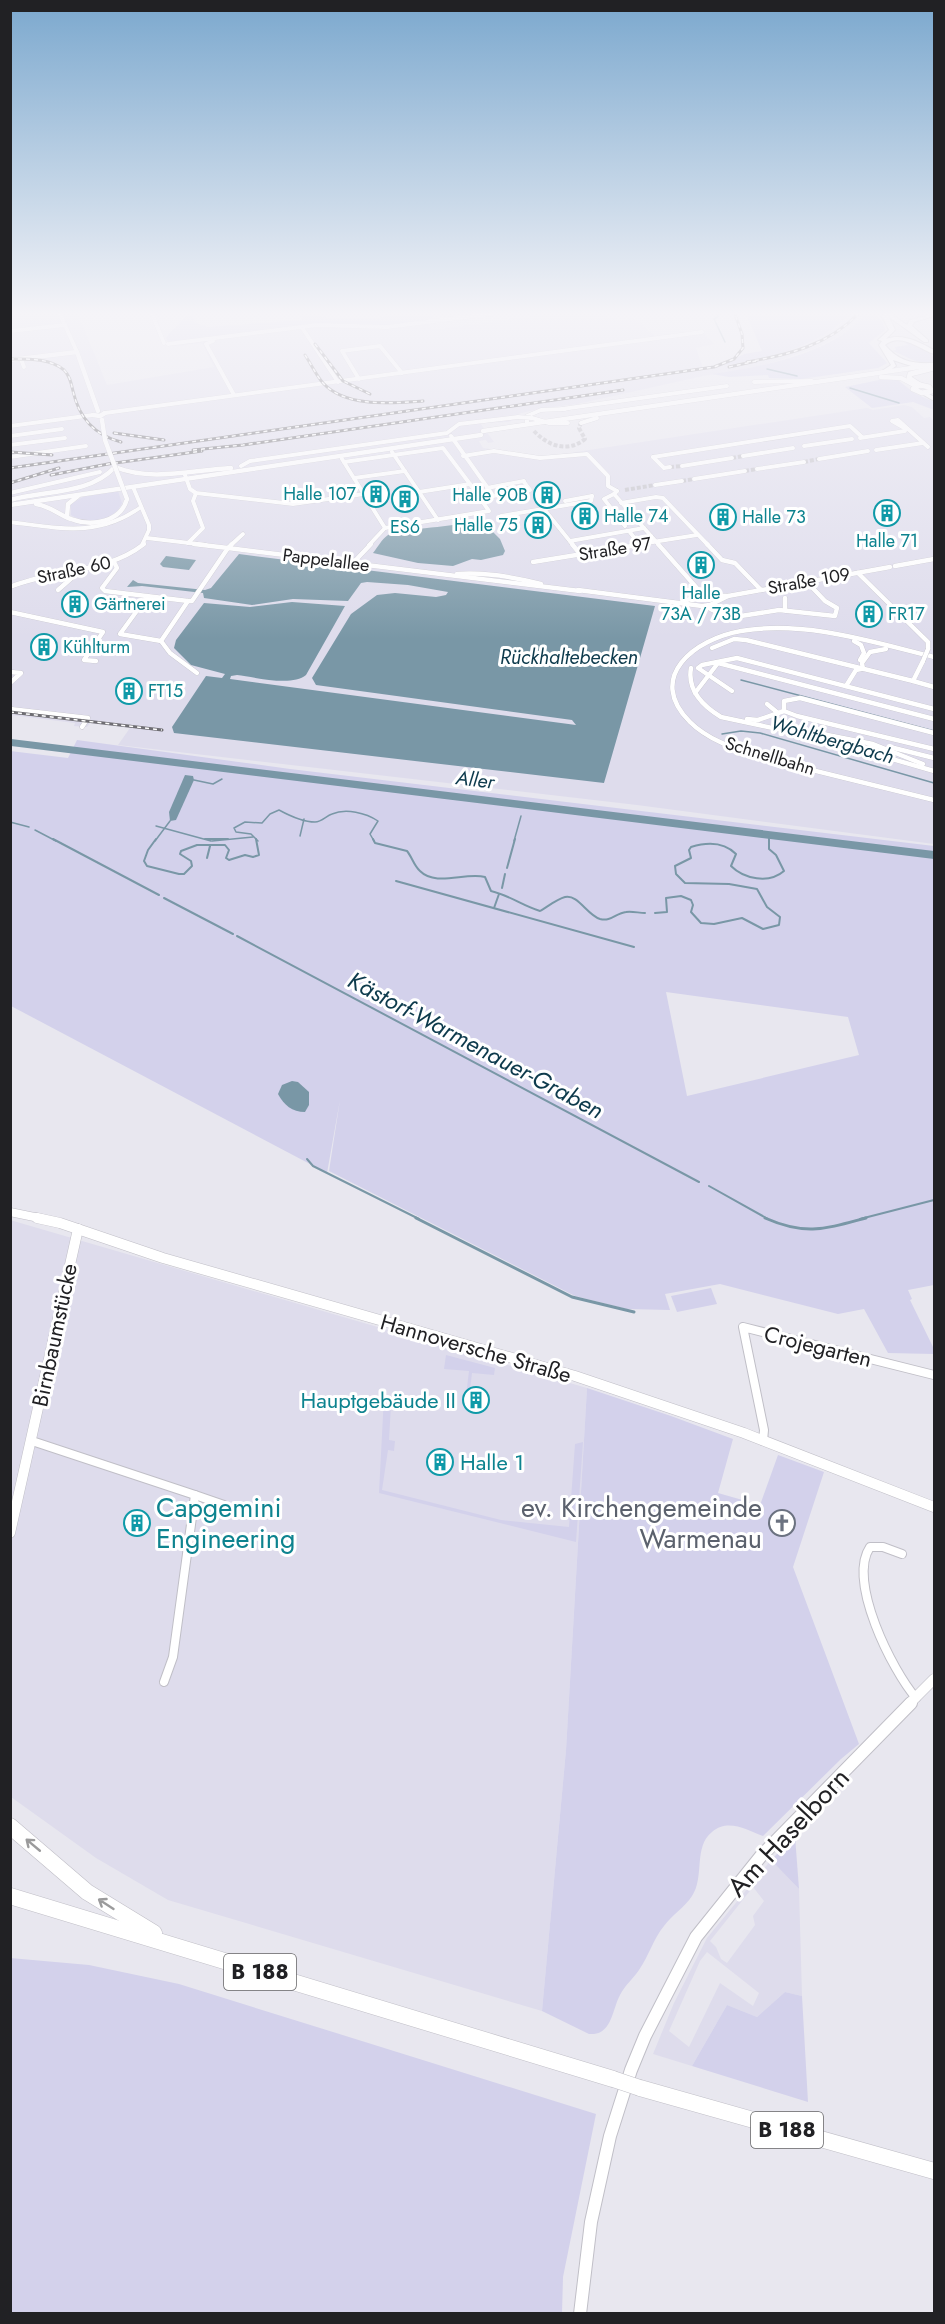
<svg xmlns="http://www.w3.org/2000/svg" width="945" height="2324" viewBox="0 0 945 2324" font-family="Jost,sans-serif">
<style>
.built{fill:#dedcec;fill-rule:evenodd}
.green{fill:#d3d1eb;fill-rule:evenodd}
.water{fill:#7997a6}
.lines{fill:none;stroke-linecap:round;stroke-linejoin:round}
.stream-far2{stroke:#7997a6;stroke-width:1.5}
.stream-far1{stroke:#7997a6;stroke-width:2}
.stream{stroke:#7997a6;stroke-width:3}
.minor-tunnel{stroke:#c0bfc6;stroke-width:4;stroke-dasharray:4 2;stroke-linecap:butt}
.minor-far2-casing{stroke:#c0bfc7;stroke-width:4.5}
.minor-far1-casing{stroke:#c0bfc7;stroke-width:5}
.minor-casing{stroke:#c0bfc7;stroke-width:10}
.tertiary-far3-casing{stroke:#c0bfc7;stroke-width:5}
.tertiary-far2-casing{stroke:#c0bfc7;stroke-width:9}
.tertiary-far1-casing{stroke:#c0bfc7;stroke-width:11}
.tertiary-casing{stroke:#c0bfc7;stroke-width:14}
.secondary-casing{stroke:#c0bfc7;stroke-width:6}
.primary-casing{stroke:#c0bfc7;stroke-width:17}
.motorway-casing{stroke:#c0bfc7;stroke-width:2}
.minor-far2{stroke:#fff;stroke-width:4}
.minor-far1{stroke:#fff;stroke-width:4.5}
.minor{stroke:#fff;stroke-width:8}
.tertiary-far3{stroke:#fff;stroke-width:4.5}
.tertiary-far2{stroke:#fff;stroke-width:8}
.tertiary-far1{stroke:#fff;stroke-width:10}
.tertiary{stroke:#fff;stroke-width:12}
.secondary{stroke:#fff;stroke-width:5}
.primary{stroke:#fff;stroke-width:16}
.motorway{fill:#fff;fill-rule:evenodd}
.rail-casing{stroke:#6e6d72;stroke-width:3}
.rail{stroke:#fff;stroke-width:1.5;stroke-dasharray:4;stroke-linecap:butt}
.minor-bridge-far1-casing{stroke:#c0bfc7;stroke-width:4.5;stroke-linecap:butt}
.minor-bridge-casing{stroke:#c0bfc7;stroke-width:5;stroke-linecap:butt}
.tertiary-bridge-casing{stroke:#c0bfc7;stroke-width:5;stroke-linecap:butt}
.primary-bridge-casing{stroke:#c0bfc7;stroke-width:17;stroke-linecap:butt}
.minor-bridge-far1{stroke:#fff;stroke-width:4}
.minor-bridge{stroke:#fff;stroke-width:4.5}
.tertiary-bridge{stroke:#fff;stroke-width:4.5}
.primary-bridge{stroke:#fff;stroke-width:16}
.oneway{stroke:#9b9b9c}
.labels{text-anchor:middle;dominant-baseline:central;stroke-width:6;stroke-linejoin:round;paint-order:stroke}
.far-culture-label{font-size:18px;fill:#0d838f;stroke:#fff;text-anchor:start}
.far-street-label{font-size:18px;fill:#212124;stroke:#fff}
.far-water-label{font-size:20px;font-style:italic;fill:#0d3a4c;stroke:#fff}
.shield{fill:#fff;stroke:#646466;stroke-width:1.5}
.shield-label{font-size:21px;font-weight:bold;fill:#212124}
.street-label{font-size:22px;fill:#212124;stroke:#fff}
.culture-label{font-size:22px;fill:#0d838f;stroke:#fff;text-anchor:end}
.water-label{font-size:24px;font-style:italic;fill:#0d3a4c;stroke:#fff}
.near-culture-label{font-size:27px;fill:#0d838f;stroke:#fff;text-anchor:start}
.near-worship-label{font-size:27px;fill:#5b616d;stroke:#fff;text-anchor:end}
.near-street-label{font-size:27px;fill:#212124;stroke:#fff}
</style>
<rect width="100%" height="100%" fill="#e8e7ef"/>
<g class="built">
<polygon points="11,314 78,314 107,385 214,367 202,343 178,346 177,344 317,326 375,330 429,324 432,330 551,314 600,314 619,321 635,319 656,337 701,331 714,344 696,348 703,368 755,360 807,344 838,327 851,314 865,314 854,328 818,347 780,360 755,368 703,376 577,404 538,409 518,414 518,419 507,422 480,423 494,442 488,443 486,440 479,441 483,448 543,457 867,408 873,410 904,405 912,407 924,418 930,417 934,421 934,844 637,805 118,745 130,728 90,723 87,727 74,726 75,723 11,715"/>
<polygon points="10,1220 587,1388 566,1750 542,2011 168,1900 96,1858 11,1797"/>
<path d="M771,1860L799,1889L802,1996L785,1992L757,2017L727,2005L692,2066L653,2054L674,2003L707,1938ZM753,1887L764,1901L753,1916L755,1925L727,1963L721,1959L716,1947L710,1941ZM707,1952L759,1993L753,2006L720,1983L689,2047L669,2031L700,1961Z"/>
</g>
<g class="green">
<path d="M188,314H192L194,322L208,327L302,320V314H320L322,317C343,318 364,320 385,317L387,314H428L436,320L391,326L335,324L168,342L166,338C172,329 181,323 188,314Z"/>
<path d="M746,314H851C817,347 771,358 724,365L744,354L762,351Z"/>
<path d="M865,314H874L882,321L885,330L869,343L887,363L878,368L801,379L769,378L768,375L729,377L712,374C760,367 834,354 865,314Z"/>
<path d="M904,342L923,348L934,357V362C914,364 911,358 893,351L896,350L895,347L908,345Z"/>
<polygon points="879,380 898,380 914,393 934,402 934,410 913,402 872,408 845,387"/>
<path d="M118,491L122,503C114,522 87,525 71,515V504L83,497Z"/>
<path d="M77,740L290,769L934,846V1285L908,1290L912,1299L910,1300L934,1349V1354L888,1353L864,1309L838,1314L720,1284L665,1294L670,1310L627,1309L575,1296L329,1171L340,1100L327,1173L11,1006L10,751L68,758ZM666,992L848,1017L859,1055L687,1096Z"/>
<polygon points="711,1288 717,1304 677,1312 671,1296"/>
<polygon points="446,1355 495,1368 494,1375 472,1373 469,1398 466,1396 469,1371 444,1369"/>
<path d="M587,1388L671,1416L733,1439L718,1493L760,1505L778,1455L824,1472L793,1567L859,1744L841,1759L763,1836C747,1830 728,1818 712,1832C693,1847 705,1877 692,1896C685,1907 672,1915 664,1926C653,1939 649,1956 639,1970C633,1979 625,1985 620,1995C612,2010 612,2036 589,2034L542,2011L566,1750Z"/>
<polygon points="384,1396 396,1397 397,1405 391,1405 389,1440 395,1441 394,1451 388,1450 382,1490 501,1520 569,1527 575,1444 583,1442 576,1542 379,1493"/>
<polygon points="795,1836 799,1889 771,1860"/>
<polygon points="10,1958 89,1965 179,1984 596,2114 563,2277 562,2313 11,2313"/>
<polygon points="785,1992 802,1996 808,2102 692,2066 727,2005 757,2017"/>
</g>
<g class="water">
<path d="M468,522H481L493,527L491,530L500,539L505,551L503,555L481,560L472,559L453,566L418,563L373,553C378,547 381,540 388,535C399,528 449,528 468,522Z"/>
<path d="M239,554L655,606L604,783L174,733L172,727L206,676L222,678L225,674L191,665L174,648L176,640L204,603L250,607L292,602L345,606L306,675C292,687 255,677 237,675L231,676L230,679L576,725L572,720L316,685L312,678L351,614L377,595L395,593L436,597L446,595L448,592L408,585L367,582L361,583L348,601L293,599L252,605L204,598L203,593L142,586L127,587L133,580L138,583L205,590L211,588Z"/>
<polygon points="166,556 196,560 189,570 163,567 160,564"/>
<polygon points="11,739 934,851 934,859 11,746"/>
<polygon points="185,775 193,776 194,780 176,820 170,821 169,812"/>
<path d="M292,1081L298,1082L309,1092V1105L305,1112C292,1112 284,1105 278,1094L282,1085Z"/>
</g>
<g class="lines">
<g class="stream-far2">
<polyline points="717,314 719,316 714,319 725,342"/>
<polyline points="767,369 797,376"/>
<polyline points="850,388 899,403"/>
<polyline points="741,680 934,731"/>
<polyline points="722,734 741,731 760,733 934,783"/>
<polyline points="194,780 213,784 222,779"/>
<polyline points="10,822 29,827"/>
<polyline points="156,826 211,841"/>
<polyline points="35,830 56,841"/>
<polyline points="300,836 304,819"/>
<polyline points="769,837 769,841"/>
<polyline points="155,841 170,821"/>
<polyline points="212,841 253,837"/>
<path d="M258,841L251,834L236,832L234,828L245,822L262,823L270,814L279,810C290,816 303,822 315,822C322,822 326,816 332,814C346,808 366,813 378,821L370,834L374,841"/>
<polyline points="514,841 521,816"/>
</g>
<g class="stream-far1">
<polyline points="53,839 159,895"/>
<polyline points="156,839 148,850 144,861 147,866 179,874 184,874 192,866 191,861 180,854 181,851 197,845 225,845 229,850 226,858 229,860 245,855 253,857 259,855 256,839"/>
<polyline points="205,839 228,839"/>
<path d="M373,839L375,843L407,851C412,857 414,866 420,871C436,887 465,872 485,877L491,891C511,896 521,905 540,911C547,907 557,899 565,897C578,894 587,915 600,919C611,922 616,913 626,912C632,911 639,913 645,913"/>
<polyline points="207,858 210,846"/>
<polyline points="507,868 515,839"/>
<polyline points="396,881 634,947"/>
<polyline points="502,888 505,874"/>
<polyline points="164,898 233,934"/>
<polyline points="494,908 499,894"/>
<path d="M655,913L667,912L666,898L681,896L691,900L693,905L691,912L701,923L714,924L742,918L763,929L779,925L780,917L767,907L757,889L729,884L685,883L676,874L675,866L691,858L689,850L691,847C707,842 723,841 736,854L731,866C744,879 769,884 784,871L776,855L769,849V839"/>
<polyline points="237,936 699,1182"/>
<polyline points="307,1159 313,1166 419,1219"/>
<polyline points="709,1186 768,1219"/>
<polyline points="860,1219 934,1200"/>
</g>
<g class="stream">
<polyline points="416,1218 572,1297 634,1312"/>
<path d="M765,1218C806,1236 825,1229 866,1218"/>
</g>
<g class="minor-tunnel">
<path d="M534,431C548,446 568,453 585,439L579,428L581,423"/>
<polyline points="732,458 743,456"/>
<polyline points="804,462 819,459"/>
<polyline points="670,467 682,466"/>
<polyline points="745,471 757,469"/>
<polyline points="682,481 694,479"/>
<polyline points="625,490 655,485"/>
</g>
<defs>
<g id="minor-far2">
<polyline points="60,314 77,352"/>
<polyline points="152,314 164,343"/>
<polyline points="303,329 338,382"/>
<polyline points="10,331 65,325"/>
<polyline points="213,341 206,344 234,395"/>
<polyline points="168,344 317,325 387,327 490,314"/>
<polyline points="21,359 24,367"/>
<polyline points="359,379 342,351 380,346 402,373"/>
<polyline points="754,382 812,381"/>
<polyline points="562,409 727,386"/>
<polyline points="105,413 702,332"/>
<polyline points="532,418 549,423 568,423"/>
<polyline points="527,423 527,416 541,410 565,409"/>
<polyline points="581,423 597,418"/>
<polyline points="10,426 93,415"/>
<polyline points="906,429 892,421 898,420 928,447"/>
<polyline points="10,436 62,429"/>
<polyline points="451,436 492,494"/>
<polyline points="860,438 905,431"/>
<polyline points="10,445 65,438"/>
<polyline points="804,446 852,439"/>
<polyline points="876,450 923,443"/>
<polyline points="392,452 438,520"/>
<polyline points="463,456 494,451 540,458 587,454 608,476 608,486 617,491"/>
<polyline points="743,456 793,448"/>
<polyline points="10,457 86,446"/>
<polyline points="653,457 850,426 862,437"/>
<polyline points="653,457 664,468 670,467"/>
<polyline points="342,459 385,528"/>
<polyline points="819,459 868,451"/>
<polyline points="344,462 443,448 470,484 419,492"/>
<polyline points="241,466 250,461 447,433 459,424 518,417"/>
<polyline points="682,466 732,458"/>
<polyline points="757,469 804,462"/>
<polyline points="185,475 190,489 196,493 293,504 364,494"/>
<polyline points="354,478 405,471"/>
<polyline points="694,479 745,471"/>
<polyline points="655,485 682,481"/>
<polyline points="133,487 149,525 149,530 142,545"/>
<polyline points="487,488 524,481"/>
<polyline points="617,491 614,494 659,545"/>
<polyline points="10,493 100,472"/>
<polyline points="614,494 604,499 625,526"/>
<polyline points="493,496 530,490 524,482"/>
<polyline points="565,501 592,496"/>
<polyline points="621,503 656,497 663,498 708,545"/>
<polyline points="544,509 573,545"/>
<polyline points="501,516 591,501 592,496"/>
<path d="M10,522C59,528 98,538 141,507"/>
<polyline points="629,531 640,545"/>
<polyline points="147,538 206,545"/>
<polyline points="570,541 644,528"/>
<polyline points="188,543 203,528 193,501 196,493"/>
<polyline points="231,545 243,534"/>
<polyline points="369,545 385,528 489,511 470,484"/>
<polyline points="634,545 697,535"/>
</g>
<g id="minor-far1">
<polyline points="232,544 228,548 580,591"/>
<polyline points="572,544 580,554"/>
<polyline points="658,544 703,595"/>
<polyline points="707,544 722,560 735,563 761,590"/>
<polyline points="114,562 117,568 102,588 105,591 188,601"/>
<polyline points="533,562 644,544"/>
<polyline points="353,563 371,544"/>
<polyline points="895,566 934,559"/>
<polyline points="858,573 928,642 928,649"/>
<path d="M457,574C485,572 514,577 541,584"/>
<path d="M10,587C53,569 106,574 144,544"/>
<polyline points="58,590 83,568"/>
<polyline points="578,590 702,606 710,605 728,596"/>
<polyline points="147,597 120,634 161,641"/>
<polyline points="785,598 785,610"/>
<polyline points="188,601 192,601 228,548 194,544"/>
<polyline points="188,601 161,641 170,653 197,673"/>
<polyline points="685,601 699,595 728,596 890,567"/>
<polyline points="705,606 728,618 779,610 835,616 837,608 825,601 807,582"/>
<polyline points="10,612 103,632 84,660 96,661"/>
<polyline points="854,641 861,645 864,653 860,660"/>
<polyline points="712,648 734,639 746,640 913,681 923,661"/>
<path d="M934,657C872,642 805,620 741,631C695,639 645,677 690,722C708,740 736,749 759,757L934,800"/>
<path d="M691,668C687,690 703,706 721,717L815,737L934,771"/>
<polyline points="863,669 862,663 870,652 886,649"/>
<polyline points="10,672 21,673 10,683"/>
<polyline points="913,681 934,687"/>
<polyline points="846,686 856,670 861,669"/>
<polyline points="732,691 698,668 702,665 737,658 934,709"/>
<polyline points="695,693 718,663 934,719"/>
<polyline points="767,704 778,713"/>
<polyline points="10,709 88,718 82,727"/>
<polyline points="747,719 758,720 784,711"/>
<polyline points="787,727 873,744 923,764"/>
<polyline points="934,733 800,698 784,701 784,711 797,716 934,749"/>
<polyline points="890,747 934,758"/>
</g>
<g id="minor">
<polyline points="32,1441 195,1495 173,1657 164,1682"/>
<polyline points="763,1441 764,1430 743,1327 934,1375"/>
<polyline points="195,1495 224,1505"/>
<path d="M902,1554L883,1547H870C847,1581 892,1670 916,1698"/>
</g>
<g id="tertiary-far3">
<polyline points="10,360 77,352 98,411"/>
<polyline points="881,377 901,378 916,386"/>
<polyline points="93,415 100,416 105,413"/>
<polyline points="483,431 932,365"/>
<path d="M10,500C45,490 89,495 115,467C152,482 192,470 231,468"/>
<path d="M36,504C50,506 59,515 71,519C92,527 121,522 127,499"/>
<polyline points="10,505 481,435"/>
<polyline points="67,517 68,504 78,496"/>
</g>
<polyline id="tertiary-far2" points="10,1212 44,1219"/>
<g id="tertiary-far1">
<polyline points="37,1218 60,1223 163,1258 575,1376 744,1433 934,1507"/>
<polyline points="10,1533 78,1229"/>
<polyline points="909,1704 934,1679"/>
</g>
<polyline id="tertiary" points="580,2314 591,2222 610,2136 631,2070 645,2036 696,1937 761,1856 911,1703"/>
<g id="secondary">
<polygon points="920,385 929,387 932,391 922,393 913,389"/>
<polyline points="920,385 909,378 910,374 934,368"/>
</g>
<g id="primary">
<polyline points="10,1826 87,1892 154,1933"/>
<polyline points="10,1896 613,2079"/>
<polyline points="640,2088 934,2171"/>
</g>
<g id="motorway">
<path d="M885,314H891L907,325L910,320L934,314V316L914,322L912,326L928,340V342H924L889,317L895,330L886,339C903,333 919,342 934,350V354C919,349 901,332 885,345C898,361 913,364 933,363L934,367L911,366L893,360L896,366L886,373H882V371L891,365L879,345L882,341L878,340L889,330L882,316Z"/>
<polygon points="922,392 926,392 934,397 934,401 922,394"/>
</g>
</defs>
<use href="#minor-far2" class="minor-far2-casing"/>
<use href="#minor-far1" class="minor-far1-casing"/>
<use href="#minor" class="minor-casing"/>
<use href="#tertiary-far3" class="tertiary-far3-casing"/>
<use href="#tertiary-far2" class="tertiary-far2-casing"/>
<use href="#tertiary-far1" class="tertiary-far1-casing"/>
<use href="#tertiary" class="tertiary-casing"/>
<use href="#secondary" class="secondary-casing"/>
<use href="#primary" class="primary-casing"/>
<use href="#motorway" class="motorway-casing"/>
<use href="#minor-far2" class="minor-far2"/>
<use href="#minor-far1" class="minor-far1"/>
<use href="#minor" class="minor"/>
<use href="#tertiary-far3" class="tertiary-far3"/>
<use href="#tertiary-far2" class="tertiary-far2"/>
<use href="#tertiary-far1" class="tertiary-far1"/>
<use href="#tertiary" class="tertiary"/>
<use href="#secondary" class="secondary"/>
<use href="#primary" class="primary"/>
<use href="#motorway" class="motorway"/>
<defs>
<g id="rail">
<polyline points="315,344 343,381 370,394"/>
<path d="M305,355C311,364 316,375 323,383C346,408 392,403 423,401"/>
<path d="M10,359C27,359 50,358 64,370C70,376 71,383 73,391C79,418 94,435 121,442"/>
<path d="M747,362C788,355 828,345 858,314"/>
<polyline points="729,367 756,361"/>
<polyline points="114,433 164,440"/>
<polyline points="193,450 243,445 623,390"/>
<polyline points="10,452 52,455"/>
<polyline points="10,468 714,367 734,359 743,348 742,334 735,314"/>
<polyline points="51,475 108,464 202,451"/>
<polyline points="10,483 59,468"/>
<polyline points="10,712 162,730"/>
</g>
</defs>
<use href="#rail" class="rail-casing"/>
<use href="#rail" class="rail"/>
<defs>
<polyline id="minor-bridge-far1" points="518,417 531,418"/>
<polyline id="minor-bridge" points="923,661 928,649"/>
<polyline id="tertiary-bridge" points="102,420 105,440 127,499"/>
<polyline id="primary-bridge" points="613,2079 640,2088"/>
</defs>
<use href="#minor-bridge-far1" class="minor-bridge-far1-casing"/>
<use href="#minor-bridge" class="minor-bridge-casing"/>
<use href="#tertiary-bridge" class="tertiary-bridge-casing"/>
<use href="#primary-bridge" class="primary-bridge-casing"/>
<use href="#minor-bridge-far1" class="minor-bridge-far1"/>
<use href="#minor-bridge" class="minor-bridge"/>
<use href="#tertiary-bridge" class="tertiary-bridge"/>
<use href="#primary-bridge" class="primary-bridge"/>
</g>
<defs><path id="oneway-shaft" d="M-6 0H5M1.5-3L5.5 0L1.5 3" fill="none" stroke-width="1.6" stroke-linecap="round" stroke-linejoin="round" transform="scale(1.5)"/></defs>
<g class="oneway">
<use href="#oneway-shaft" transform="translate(33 1845) rotate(-140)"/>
<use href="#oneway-shaft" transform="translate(106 1904) rotate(-147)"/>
</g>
<linearGradient id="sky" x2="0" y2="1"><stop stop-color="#7ba8ce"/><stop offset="0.49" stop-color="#f5f4f8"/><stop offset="1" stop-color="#f5f4f8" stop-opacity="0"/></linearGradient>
<rect width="945" height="639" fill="url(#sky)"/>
<defs>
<symbol id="building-ring" viewBox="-11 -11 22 22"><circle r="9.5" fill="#fff" stroke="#0f9aa8" stroke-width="1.5"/><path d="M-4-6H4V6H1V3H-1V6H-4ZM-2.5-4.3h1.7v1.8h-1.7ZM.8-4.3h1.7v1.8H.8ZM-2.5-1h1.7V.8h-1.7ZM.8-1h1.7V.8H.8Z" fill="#0f9aa8"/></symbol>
<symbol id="church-ring" viewBox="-11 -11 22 22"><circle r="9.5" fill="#fff" stroke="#6b7280" stroke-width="1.5"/><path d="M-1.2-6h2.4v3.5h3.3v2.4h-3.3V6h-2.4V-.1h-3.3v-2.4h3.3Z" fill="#6b7280"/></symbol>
</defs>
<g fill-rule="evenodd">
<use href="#building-ring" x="361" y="479" width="30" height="30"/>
<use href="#building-ring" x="532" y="480" width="30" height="30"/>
<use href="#building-ring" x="390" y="484" width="30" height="30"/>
<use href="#building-ring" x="872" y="498" width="30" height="30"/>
<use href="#building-ring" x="570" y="501" width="30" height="30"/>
<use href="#building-ring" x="708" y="502" width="30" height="30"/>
<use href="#building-ring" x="523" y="510" width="30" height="30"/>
<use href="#building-ring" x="686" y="550" width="30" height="30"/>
<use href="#building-ring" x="60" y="589" width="30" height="30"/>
<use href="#building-ring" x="854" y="599" width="30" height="30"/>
<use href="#building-ring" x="29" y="632" width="30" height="30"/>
<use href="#building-ring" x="114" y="676" width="30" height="30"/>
<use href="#building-ring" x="461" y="1385" width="30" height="30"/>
<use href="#building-ring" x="425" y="1447" width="30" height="30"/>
<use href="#building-ring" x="122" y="1508" width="30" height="30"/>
<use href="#church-ring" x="767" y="1508" width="30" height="30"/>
</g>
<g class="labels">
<g class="far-culture-label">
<text x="356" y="494" text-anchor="end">Halle 107</text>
<text x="528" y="495" text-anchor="end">Halle 90B</text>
<text x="604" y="516">Halle 74</text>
<text x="742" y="517">Halle 73</text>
<text x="518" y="525" text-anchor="end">Halle 75</text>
<text x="405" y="527" text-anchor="middle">ES6</text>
<text x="887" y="541" text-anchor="middle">Halle 71</text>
<text x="701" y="593" text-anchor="middle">Halle<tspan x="701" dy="21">73A / 73B</tspan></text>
<text x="94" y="604">Gärtnerei</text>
<text x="888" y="614">FR17</text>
<text x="63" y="647">Kühlturm</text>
<text x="148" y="691">FT15</text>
</g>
<g class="far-street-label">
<text transform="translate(615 549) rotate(-9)">Straße 97</text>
<text transform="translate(326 560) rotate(7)">Pappelallee</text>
<text transform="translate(74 570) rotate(-12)">Straße 60</text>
<text transform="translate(809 581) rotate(-10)">Straße 109</text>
<text transform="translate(770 756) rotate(17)">Schnellbahn</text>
</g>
<g class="far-water-label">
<text x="569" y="657">Rückhaltebecken</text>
<text transform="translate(832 740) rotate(16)">Wohltbergbach</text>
<text transform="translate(475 780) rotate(7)">Aller</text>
</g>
<g class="shield">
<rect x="224" y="1954" width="72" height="36" rx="4.5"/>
<rect x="751" y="2112" width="72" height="36" rx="4.5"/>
</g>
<g class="shield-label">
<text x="260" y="1972">B 188</text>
<text x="787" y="2130">B 188</text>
</g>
<g class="street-label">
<text transform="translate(54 1335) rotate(-78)">Birnbaumstücke</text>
<text transform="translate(818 1346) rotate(14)">Crojegarten</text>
<text transform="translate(476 1348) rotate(16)">Hannoversche Straße</text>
</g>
<g class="culture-label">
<text x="456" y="1400">Hauptgebäude II</text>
<text x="460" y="1462" text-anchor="start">Halle 1</text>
</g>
<g class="water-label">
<text transform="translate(476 1045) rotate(28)">Kästorf-Warmenauer-Graben</text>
</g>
<g class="near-culture-label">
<text x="156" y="1507">Capgemini<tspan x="156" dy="31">Engineering</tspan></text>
</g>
<g class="near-worship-label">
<text x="762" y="1507">ev. Kirchengemeinde<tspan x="762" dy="31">Warmenau</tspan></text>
</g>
<g class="near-street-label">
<text transform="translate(788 1832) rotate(-47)">Am Haselborn</text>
</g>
</g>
<rect width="945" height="2324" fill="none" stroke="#212124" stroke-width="24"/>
</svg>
